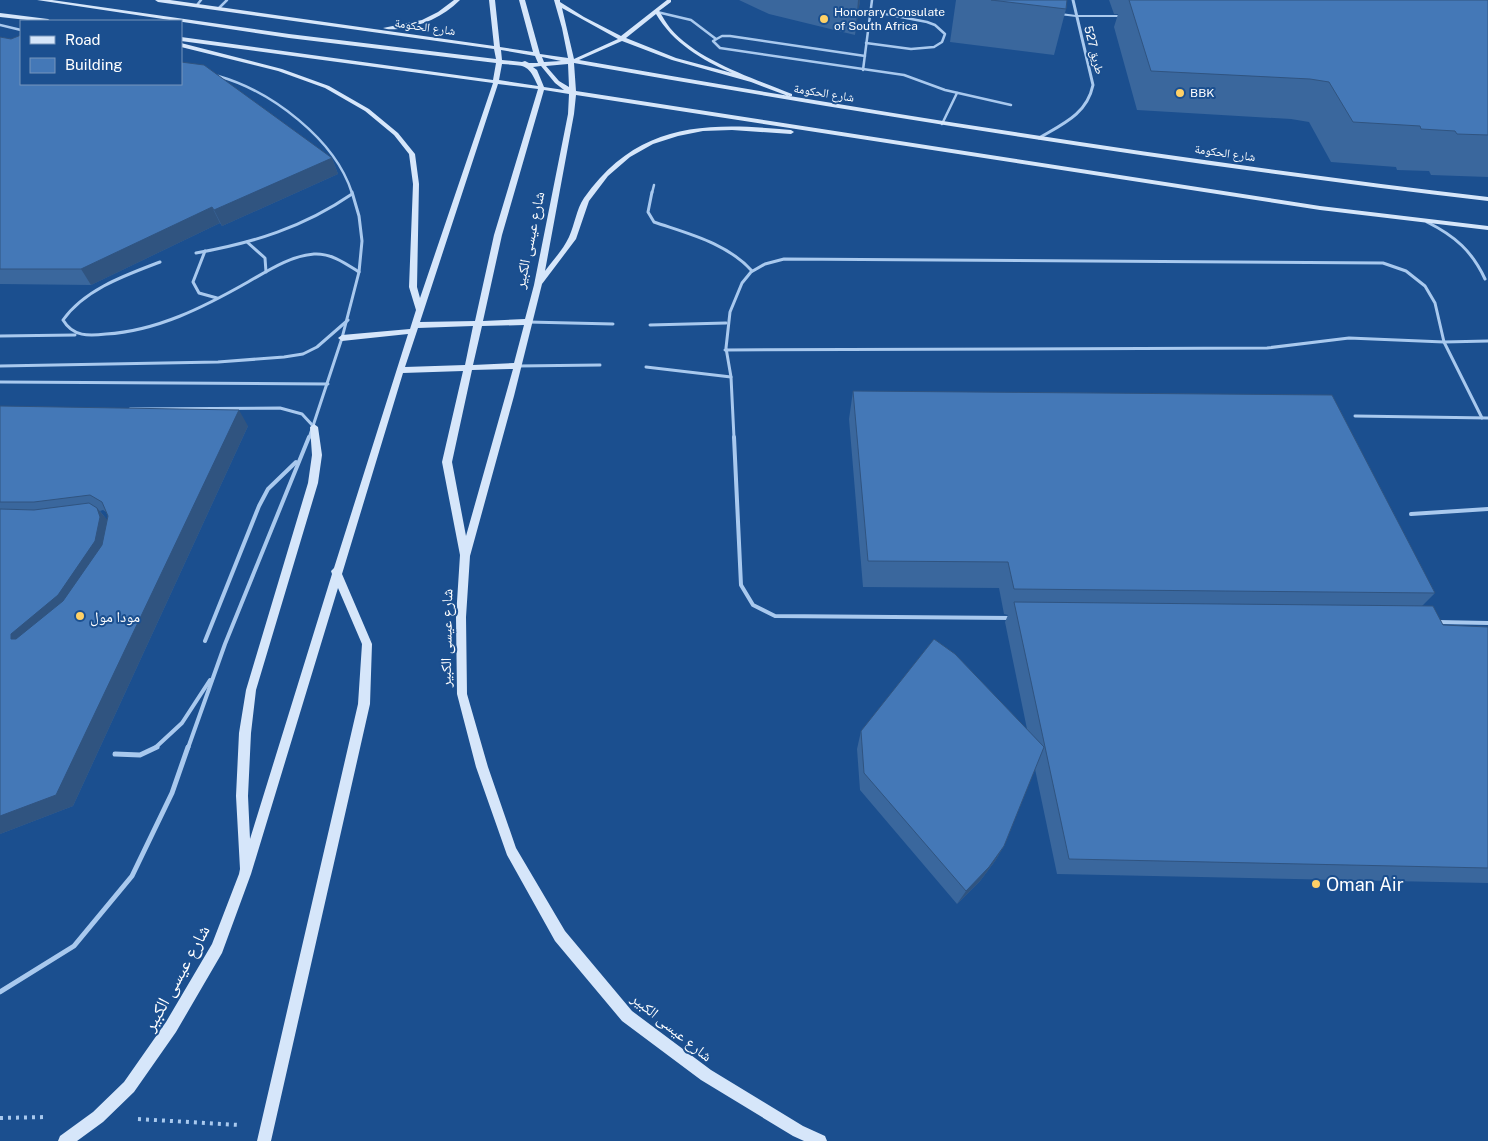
<svg xmlns="http://www.w3.org/2000/svg" width="1488" height="1141" viewBox="0 0 1488 1141" font-family="'Public Sans','Noto Naskh Arabic',sans-serif">
<style>
.lines{fill:none;stroke-linecap:round;stroke-linejoin:round}
.path{stroke:#a9c9ee;stroke-width:4;stroke-dasharray:3 5;stroke-linecap:butt}
.service-far3{stroke:#a9c9ee;stroke-width:2.5}
.service-far2{stroke:#a9c9ee;stroke-width:3}
.service-far1{stroke:#a9c9ee;stroke-width:4}
.service{stroke:#a9c9ee;stroke-width:5}
.minor{stroke:#a9c9ee;stroke-width:3}
.tertiary{fill:#a9c9ee;fill-rule:evenodd}
.secondary{fill:#d6e6fa;fill-rule:evenodd}
.wall{fill:#3a679d;fill-rule:evenodd}
.shaded-wall{fill:#305480}
.building{fill:#4478b7;stroke:#305480}
.poi-dot{fill:#ffd166;stroke:#1b4f8f;stroke-width:2}
.labels{text-anchor:middle;dominant-baseline:central;stroke-width:4;stroke-linejoin:round;paint-order:stroke}
.far-poi-label{font-size:12px;fill:#fff;stroke:#1b4f8f;text-anchor:start}
.far-street-label{font-size:12px;fill:#fff;stroke:#1b4f8f}
.street-label{font-size:15px;fill:#fff;stroke:#1b4f8f}
.poi-label{font-size:15px;fill:#fff;stroke:#1b4f8f;text-anchor:start}
.near-poi-label{font-size:18px;fill:#fff;stroke:#1b4f8f;text-anchor:start}
.near-street-label{font-size:18px;fill:#fff;stroke:#1b4f8f}
</style>
<rect width="100%" height="100%" fill="#1b4f8f"/>
<g class="lines">
<g class="path">
<polyline points="0,1118 47,1117"/>
<polyline points="138,1119 239,1125"/>
</g>
<g class="service-far3">
<polyline points="197,5 201,0"/>
<polyline points="219,8 227,0"/>
<polyline points="657,12 691,20 716,39"/>
<polyline points="0,25 21,30"/>
<polyline points="866,43 911,49 934,47 942,42 945,34 935,25 927,22 870,11"/>
<polyline points="865,56 730,36 722,36 713,41 720,48 904,75 945,90 1011,105"/>
<polyline points="863,70 872,0"/>
<path d="M218,76C271,91 335,139 352,193"/>
<polyline points="942,124 957,93"/>
<polyline points="652,193 654,185"/>
</g>
<g class="service-far2">
<path d="M652,192L648,212L654,222C689,234 727,243 752,271"/>
<path d="M1427,222C1455,236 1472,251 1485,279"/>
<polyline points="247,242 265,258 266,272"/>
<polyline points="205,251 193,282 199,293 217,298"/>
<path d="M196,253C253,243 304,227 352,194"/>
<path d="M160,262C126,275 85,289 63,320C73,337 89,336 106,334C157,331 204,307 248,282C269,270 290,256 314,254C331,253 345,263 359,272"/>
<polyline points="528,322 613,324"/>
<polyline points="650,325 726,323"/>
<polyline points="0,336 75,335"/>
<polyline points="725,350 1267,348 1349,338 1444,342 1488,341"/>
<polyline points="0,366 218,362 284,357 303,354 317,347 348,320"/>
<polyline points="518,366 600,365"/>
<polyline points="646,367 731,377"/>
<polyline points="0,382 328,384"/>
<polyline points="130,409 280,408 302,414 314,427"/>
<polyline points="1355,416 1488,418"/>
<polyline points="309,438 342,338 359,272 362,241 359,216 352,192"/>
<polyline points="734,438 731,377 726,348 730,312 742,283 751,272 765,264 784,259 1383,263 1406,271 1425,286 1435,303 1444,342 1482,418"/>
</g>
<g class="service-far1">
<polyline points="734,437 741,585 753,605 775,616 1011,618"/>
<polyline points="1411,514 1488,509"/>
<polyline points="1438,622 1488,623"/>
<polyline points="205,641 259,506 268,489 296,462"/>
<polyline points="155,748 182,723 210,680"/>
<polyline points="188,748 225,644 309,437"/>
</g>
<g class="service">
<polyline points="115,754 140,755 157,747"/>
<polyline points="0,992 74,946 132,876 172,793 188,747"/>
</g>
<path class="minor" d="M1039,138C1063,124 1087,114 1093,85L1073,0"/>
<polygon class="tertiary" points="1053,12 1076,15 1130,15 1132,16 1130,17 1076,17 1051,14 1051,12"/>
<g class="secondary">
<path d="M37,0H52L289,34L496,59L494,49L158,2L155,0H170L494,46L489,0H495L500,47L533,52L519,0H525L540,54L568,58L562,28L554,0H560V2L584,17L621,36L667,0H671V2L659,11C663,17 666,23 670,28C698,61 753,78 792,94V96H788L751,82L672,60L622,41L579,60C881,113 1184,161 1488,197V201C1182,165 878,116 574,63L576,91L1320,206L1488,226V230L1320,210L576,95L574,114L545,271C553,260 563,250 569,237C575,224 576,210 584,198C638,122 706,122 791,130L794,132L791,134L732,130L703,131L678,136L653,144L630,157L608,176L589,201L576,239L542,284L514,396L470,556L466,617L467,694L488,767L516,848L565,931L632,1011L711,1070L803,1126L825,1136L827,1141H804L793,1136L701,1080L622,1021L555,941L507,855L476,767L457,694L456,617L460,555L442,462L463,371L403,373L342,574L372,644L370,704L271,1141H257L358,704L362,644L338,588L251,874L222,953L176,1032L134,1092L103,1122L77,1141H58L60,1136L93,1112L124,1082L166,1022L212,944L239,874L240,869L236,796L239,733L246,690L308,483L312,455L310,427L314,424L318,427L322,455L318,483L256,690L251,733L248,796L250,839L332,574L331,571L334,568L408,334L342,341L338,338L342,335L410,329L416,310L409,287L413,184L409,154L394,135L365,111L325,88L278,71L181,47V43L282,69L329,86L369,109L398,133L415,154L419,184L417,287L420,298L493,83L181,41V37L493,80L496,63L289,38ZM562,8L618,39L574,59ZM656,14C673,43 702,60 732,73L676,58L626,38ZM501,50L535,56L538,63H529L525,61L522,62L502,60ZM542,57L561,61L544,62ZM502,64C525,66 528,63 538,86L499,80ZM568,64L569,87L559,81L546,66ZM541,66L555,83L564,90L544,87L537,70L533,67ZM498,84L538,89L494,235L475,321L420,322ZM544,90L569,94L568,114L534,285L525,319L483,321L502,235ZM524,325L514,363L473,365L482,326ZM473,326L465,365L405,367L418,328ZM513,369L466,536L452,462L472,370Z"/>
<path d="M454,0H460C443,17 422,26 399,29C393,29 388,30 383,28L422,20L438,12Z"/>
<polygon points="0,13 48,19 51,21 36,21 0,17"/>
</g>
</g>
<g class="wall">
<polygon points="739,0 860,0 855,35 769,14"/>
<polygon points="956,0 1067,0 1066,9 1054,55 950,42"/>
<polygon points="1109,0 1488,0 1488,177 1431,175 1429,171 1397,170 1396,167 1331,162 1309,122 1291,119 1137,110 1114,27 1118,14 1114,14"/>
<polygon points="0,37 11,39 21,84 332,158 338,174 222,226 220,223 91,285 0,284"/>
<polygon points="853,391 1435,593 1422,606 1443,625 1488,627 1488,883 1057,874 1035,769 1004,846 995,861 980,881 957,904 860,790 857,749 861,731 1027,729 1005,622 1008,615 1004,614 999,588 863,587 849,419"/>
<path d="M0,406L248,426L73,806L0,834ZM103,510L106,512L108,516L107,520L100,511Z"/>
</g>
<g class="shaded-wall">
<polygon points="858,0 860,0 855,35"/>
<polygon points="332,158 338,174 222,226 214,210"/>
<polygon points="212,207 220,223 91,285 81,269"/>
<polygon points="239,410 248,426 73,806 0,834 0,816"/>
<polygon points="97,508 110,523 108,556 28,647 11,639 11,634"/>
<polygon points="1004,846 995,861 980,881 957,904 966,891"/>
</g>
<g class="building">
<polygon points="991,0 1067,0 1066,9"/>
<polygon points="1129,0 1488,0 1488,135 1457,134 1455,131 1421,129 1420,126 1353,122 1329,82 1310,79 1151,71"/>
<polygon points="21,35 21,84 181,84 181,62 204,65 332,158 214,210 212,207 81,269 0,269 0,37 11,39"/>
<polygon points="853,391 1332,395 1435,593 1014,589 1008,562 868,561"/>
<polygon points="0,406 239,410 56,795 0,816 0,509 34,510 89,503 97,508 100,517 95,541 58,595 11,634 11,639 16,639 63,601 102,545 108,516 102,502 90,495 34,502 0,502"/>
<polygon points="1014,602 1433,606 1443,625 1488,627 1488,868 1069,859"/>
<polygon points="934,639 955,654 1044,747 1004,846 989,867 966,891 864,773 861,731"/>
</g>
<g class="poi-dot">
<circle cx="824" cy="19" r="5"/>
<circle cx="1180" cy="93" r="5"/>
<circle cx="80" cy="616" r="5"/>
<circle cx="1316" cy="884" r="5"/>
</g>
<g class="labels">
<g class="far-poi-label">
<text x="834" y="12">Honorary Consulate<tspan x="834" dy="14">of South Africa</tspan></text>
<text x="1190" y="93">BBK</text>
</g>
<g class="far-street-label">
<text transform="translate(425 27) rotate(8)">شارع الحكومة</text>
<text transform="translate(1094 50) rotate(76)">طريق 527</text>
<text transform="translate(824 93) rotate(9)">شارع الحكومة</text>
<text transform="translate(1225 153) rotate(8)">شارع الحكومة</text>
</g>
<g class="street-label">
<text transform="translate(529 240) rotate(-78)">شارع عيسى الكبير</text>
<text transform="translate(446 638) rotate(-89)">شارع عيسى الكبير</text>
<text transform="translate(672 1027) rotate(39)">شارع عيسى الكبير</text>
</g>
<g class="poi-label">
<text x="90" y="616">مودا مول</text>
</g>
<g class="near-poi-label">
<text x="1326" y="884">Oman Air</text>
</g>
<g class="near-street-label">
<text transform="translate(176 978) rotate(-61)">شارع عيسى الكبير</text>
</g>
</g>
<rect x="20" y="20" width="162" height="65" fill="#1b4f8f" stroke="#7695bc"/>
<rect x="30" y="36" width="25" height="8" fill="#d6e6fa" stroke="#7695bc"/>
<text x="65" y="45" font-size="15" fill="#ffffff">Road</text>
<rect x="30" y="58" width="25" height="15" fill="#4478b7" stroke="#7695bc"/>
<text x="65" y="70" font-size="15" fill="#ffffff">Building</text>
</svg>
